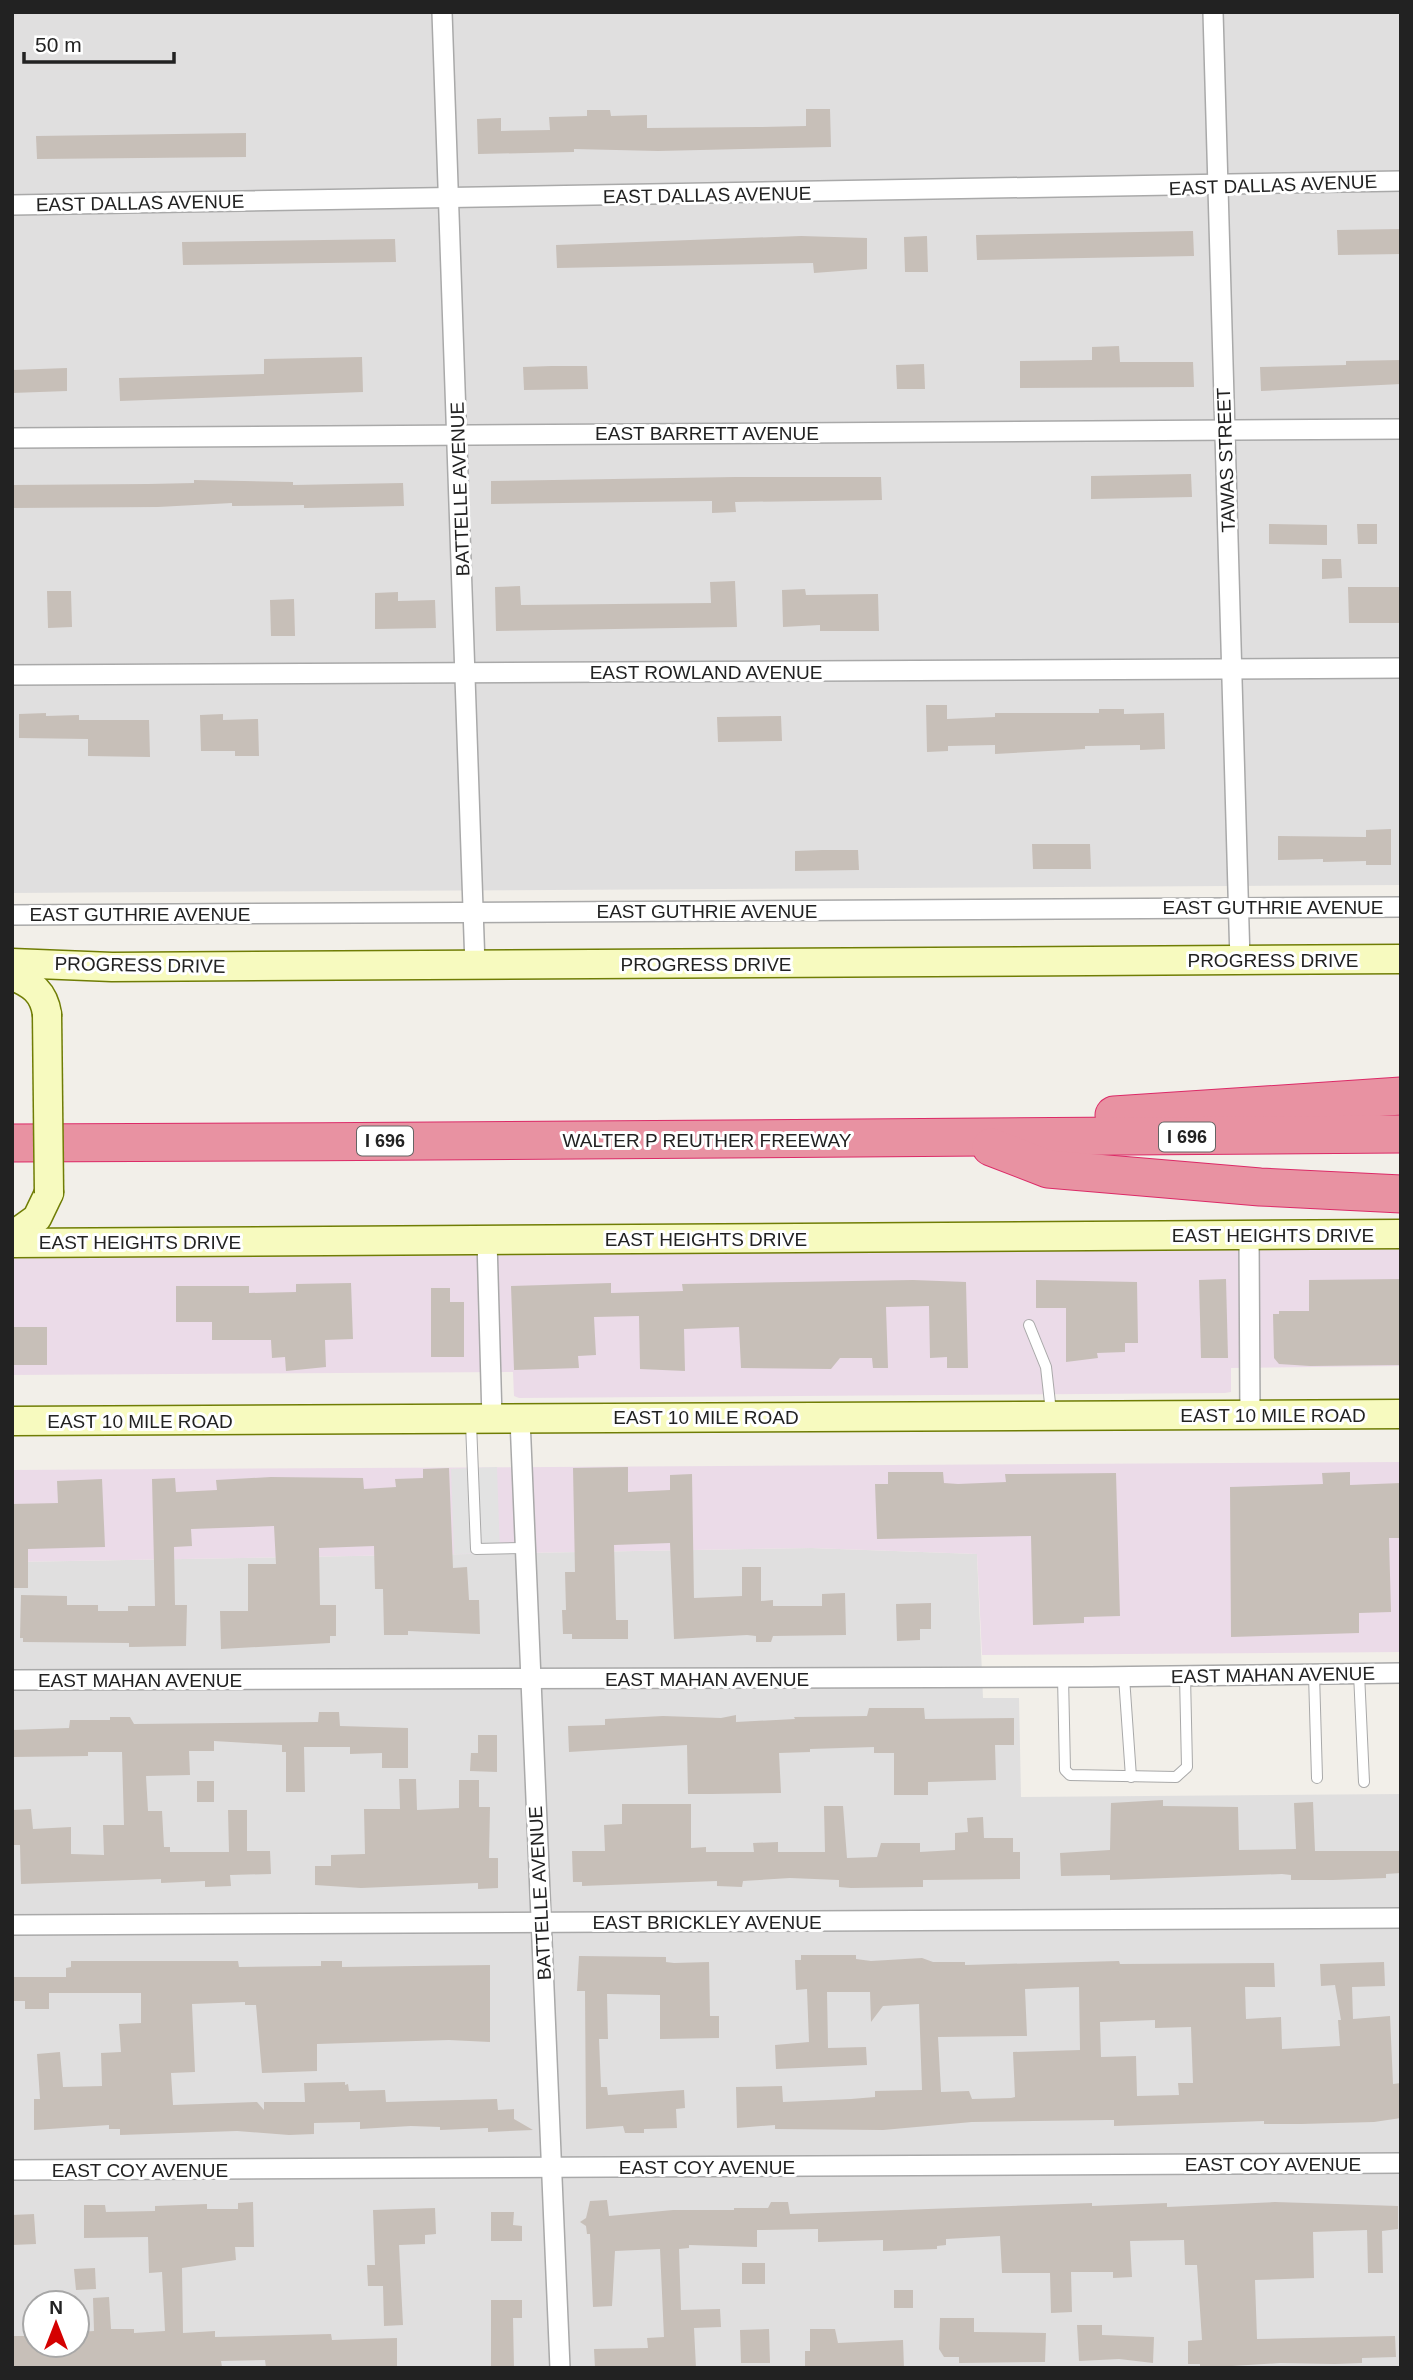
<svg xmlns="http://www.w3.org/2000/svg" width="1413" height="2380" viewBox="0 0 1413 2380" font-family="Helvetica,sans-serif">
<style>
.residential{fill:#e0dfdf;fill-rule:evenodd}
.industrial{fill:#ebdbe8}
.parking{fill:#e2e2e2}
.building{fill:#c7bfb8;fill-rule:evenodd}
.lines{fill:none;stroke-linecap:round;stroke-linejoin:round}
.service-casing{stroke:#a9a9a9;stroke-width:12}
.minor-casing{stroke:#a9a9a9;stroke-width:22}
.secondary-casing{stroke:#707d05;stroke-width:31}
.motorway-casing{stroke:#dc2a67;stroke-width:39}
.service{stroke:#fff;stroke-width:10}
.minor{stroke:#fff;stroke-width:19}
.secondary{stroke:#f7fabf;stroke-width:28}
.motorway{stroke:#e892a2;stroke-width:37}
.secondary-bridge-casing{stroke:#707d05;stroke-width:31;stroke-linecap:butt}
.secondary-bridge{stroke:#f7fabf;stroke-width:28}
.labels{text-anchor:middle;dominant-baseline:central;stroke-width:6;stroke-linejoin:round;paint-order:stroke}
.shield{fill:#fff;stroke:#646464;stroke-width:2}
.shield-label{font-size:18px;font-weight:bold;fill:#222}
.street-label{font-size:19px;fill:#222;stroke:#fff}
</style>
<rect width="100%" height="100%" fill="#f2efe9"/>
<g class="residential">
<polygon points="12,12 1401,12 1401,885 12,893"/>
<path d="M811,1548L977,1554L983,1698H1019L1021,1797L1401,1794V2368H12V1562ZM35,2303H77V2345H35Z"/>
</g>
<g class="industrial">
<polygon points="1401,1247 1401,1366 1231,1368 1231,1392 1225,1393 519,1398 514,1396 513,1372 12,1375 12,1254"/>
<polygon points="1401,1462 1401,1652 982,1655 977,1554 811,1548 12,1562 12,1470"/>
</g>
<polygon class="parking" points="497,1467 500,1553 454,1554 451,1469"/>
<g class="building">
<polygon points="806,109 830,109 831,147 658,151 574,149 574,152 478,154 477,119 501,118 501,131 550,130 549,117 587,116 587,110 610,110 611,116 647,115 647,128 758,127 806,126"/>
<polygon points="246,133 246,157 37,159 36,136"/>
<polygon points="1401,229 1401,254 1338,255 1337,230"/>
<polygon points="1193,231 1194,256 977,260 976,235"/>
<polygon points="801,236 867,238 867,269 814,273 813,263 557,268 556,245"/>
<polygon points="927,236 928,272 905,272 904,237"/>
<polygon points="395,239 396,262 183,265 182,242"/>
<polygon points="1119,346 1120,362 1193,362 1194,387 1020,388 1020,361 1092,360 1092,347"/>
<polygon points="362,357 363,392 120,401 119,378 264,374 264,359"/>
<polygon points="1401,360 1401,384 1261,391 1260,367 1346,365 1346,361"/>
<polygon points="924,364 925,389 897,389 896,365"/>
<polygon points="551,366 587,366 588,389 524,390 523,367"/>
<polygon points="67,368 67,391 12,393 12,370"/>
<polygon points="1191,474 1192,497 1091,499 1091,476"/>
<polygon points="735,477 881,477 882,500 735,502 736,512 712,513 712,501 491,504 491,481"/>
<polygon points="194,480 293,482 293,485 403,483 404,506 304,508 304,505 232,506 232,503 158,507 12,508 12,485 148,484 194,483"/>
<polygon points="1269,524 1327,525 1327,545 1269,544"/>
<polygon points="1357,524 1377,524 1377,544 1358,544"/>
<polygon points="1322,559 1341,559 1342,578 1322,579"/>
<polygon points="735,581 737,627 496,631 495,587 520,586 521,605 711,603 710,582"/>
<polygon points="1348,587 1401,587 1401,623 1349,623"/>
<polygon points="805,589 806,595 878,594 879,631 820,631 820,625 783,627 782,590"/>
<polygon points="47,591 71,591 72,627 48,628"/>
<polygon points="398,592 398,601 435,600 436,628 375,629 375,593"/>
<polygon points="294,599 295,636 271,636 270,600"/>
<polygon points="926,705 947,705 947,719 995,717 995,713 1099,713 1099,709 1124,709 1124,714 1164,713 1165,749 1140,750 1140,745 1085,746 1085,749 995,754 995,745 948,746 948,751 927,752"/>
<polygon points="46,713 46,716 79,715 79,720 149,720 150,757 88,756 88,739 19,738 19,714"/>
<polygon points="223,714 223,720 258,719 259,756 235,756 235,751 201,751 200,715"/>
<polygon points="781,716 782,741 718,742 717,717"/>
<polygon points="1391,829 1391,865 1366,865 1366,861 1323,862 1323,859 1278,860 1278,836 1366,837 1366,830"/>
<polygon points="1032,844 1090,844 1091,869 1033,869"/>
<polygon points="822,850 858,850 859,870 795,871 795,851"/>
<polygon points="1226,1279 1228,1358 1201,1358 1199,1280"/>
<polygon points="1401,1279 1401,1365 1310,1366 1279,1364 1274,1358 1273,1314 1279,1314 1279,1311 1309,1311 1309,1280"/>
<polygon points="913,1280 966,1282 968,1368 947,1368 947,1357 930,1358 929,1306 886,1307 888,1368 873,1368 872,1358 840,1358 831,1369 741,1368 739,1327 684,1329 685,1371 640,1369 639,1316 594,1317 596,1355 578,1356 579,1368 514,1370 511,1286 611,1283 611,1293 683,1291 682,1284"/>
<polygon points="1036,1280 1137,1282 1138,1343 1125,1343 1125,1352 1097,1353 1098,1358 1066,1362 1066,1308 1036,1308"/>
<polygon points="351,1283 353,1339 325,1340 326,1367 286,1371 285,1357 272,1358 271,1340 212,1340 212,1322 176,1322 176,1286 249,1286 249,1293 296,1292 296,1284"/>
<polygon points="431,1288 450,1288 450,1302 464,1302 464,1357 431,1357"/>
<rect x="12" y="1327" width="35" height="38"/>
<polygon points="628,1467 628,1492 670,1490 670,1475 692,1474 694,1598 742,1596 742,1567 761,1567 761,1601 773,1600 773,1606 822,1606 822,1594 845,1593 846,1635 773,1636 771,1642 756,1642 756,1636 747,1635 674,1639 670,1543 614,1545 616,1620 628,1620 628,1639 572,1639 572,1634 563,1634 562,1610 566,1610 565,1572 575,1572 573,1468"/>
<polygon points="449,1468 453,1568 467,1567 469,1600 479,1600 480,1634 408,1631 408,1635 384,1635 383,1589 375,1589 374,1546 319,1548 320,1605 336,1605 336,1636 330,1636 330,1643 221,1649 220,1611 248,1611 248,1564 276,1564 274,1526 191,1529 192,1546 174,1547 175,1605 187,1605 186,1646 129,1647 129,1643 23,1642 23,1638 20,1638 21,1595 67,1596 67,1605 98,1605 98,1611 128,1611 128,1606 155,1606 152,1479 175,1478 176,1492 217,1490 216,1480 271,1477 363,1478 364,1489 396,1487 395,1479 423,1478 423,1469"/>
<polygon points="888,1472 943,1472 944,1483 958,1484 1006,1482 1005,1474 1116,1473 1120,1616 1084,1617 1084,1623 1033,1625 1031,1536 877,1539 875,1484 888,1484"/>
<polygon points="1350,1472 1350,1485 1401,1483 1401,1538 1389,1538 1391,1612 1359,1613 1359,1633 1231,1637 1230,1487 1323,1484 1322,1473"/>
<polygon points="102,1479 105,1547 28,1549 28,1588 12,1588 12,1504 58,1503 57,1481"/>
<polygon points="931,1603 931,1629 920,1629 920,1640 897,1641 896,1604"/>
<polygon points="869,1708 924,1708 925,1719 1014,1718 1014,1745 995,1745 996,1780 928,1782 928,1795 894,1795 894,1753 874,1753 874,1747 810,1749 810,1752 779,1753 781,1793 711,1794 688,1794 687,1745 569,1752 568,1726 605,1725 605,1719 663,1716 721,1718 736,1715 736,1722 795,1719 794,1717 867,1716"/>
<polygon points="319,1712 339,1712 340,1726 408,1728 408,1768 382,1768 382,1753 350,1754 350,1747 304,1747 305,1792 286,1792 286,1752 282,1752 282,1745 214,1741 214,1751 189,1751 190,1775 146,1776 148,1811 162,1811 164,1847 170,1847 170,1852 229,1852 228,1810 247,1810 247,1851 270,1851 271,1874 230,1875 231,1886 205,1887 205,1881 161,1883 161,1879 21,1884 20,1845 12,1845 12,1810 31,1809 33,1829 71,1827 71,1854 104,1855 103,1825 124,1825 122,1752 88,1752 88,1756 12,1757 12,1730 69,1728 70,1720 110,1720 110,1717 130,1717 134,1724 318,1722"/>
<polygon points="478,1735 497,1735 497,1772 470,1771 471,1753 478,1753"/>
<polygon points="399,1779 416,1779 417,1810 459,1808 459,1780 479,1780 479,1807 490,1807 489,1858 498,1858 498,1888 478,1889 478,1883 361,1888 315,1885 315,1866 331,1866 331,1855 365,1854 364,1809 400,1809"/>
<rect x="197" y="1781" width="17" height="21"/>
<polygon points="1163,1800 1163,1806 1238,1807 1239,1850 1296,1849 1294,1803 1313,1802 1315,1851 1401,1851 1401,1873 1386,1874 1386,1878 1333,1880 1291,1880 1291,1875 1282,1874 1110,1880 1110,1875 1061,1876 1060,1853 1110,1850 1111,1803"/>
<polygon points="622,1804 691,1804 691,1848 706,1847 706,1852 754,1852 753,1843 778,1842 778,1852 825,1852 824,1806 843,1806 847,1858 877,1857 881,1843 920,1843 920,1852 955,1850 955,1833 968,1832 967,1818 983,1817 984,1838 1013,1838 1013,1852 1020,1852 1020,1879 923,1880 923,1887 851,1888 839,1887 839,1880 790,1878 743,1881 742,1887 717,1886 717,1881 582,1886 582,1882 573,1882 572,1851 605,1851 604,1825 622,1824"/>
<path d="M801,1955H856V1959L871,1961L922,1958L933,1962H965V1965L1119,1961L1120,1964L1274,1963L1275,1987H1245L1246,2019L1281,2017L1282,2049L1340,2046L1338,2020H1341L1335,1985L1321,1986L1320,1964L1384,1962L1385,1986L1352,1987L1353,2019L1390,2016L1393,2084L1401,2083V2118L1374,2122L1301,2124H1264V2121L1114,2126V2120H1107L972,2122L883,2130L775,2129V2125L737,2128L736,2087L782,2086L783,2102L851,2099L875,2097V2091L922,2090L919,2004L883,2006L871,2022L870,1992H827L828,2048L866,2047L867,2065L776,2069L775,2045L809,2042L807,1989L796,1990L795,1960H801ZM1079,1987L1080,2050L1013,2052L1015,2097L1011,2098L972,2099L969,2091L941,2092L938,2037L1027,2036L1025,1989ZM1155,2020V2028L1191,2027L1193,2083H1178L1179,2095L1137,2096L1136,2056L1101,2057L1100,2022Z"/>
<polygon points="579,1956 666,1957 666,1962 674,1963 709,1962 710,2016 719,2016 719,2038 660,2039 660,1995 607,1994 608,2039 599,2039 601,2087 607,2087 608,2095 684,2090 685,2108 676,2109 677,2128 644,2129 644,2133 625,2133 623,2126 586,2129 585,1991 577,1991"/>
<polygon points="71,1961 238,1961 239,1967 321,1966 321,1961 342,1961 342,1967 490,1965 490,2042 449,2040 317,2044 317,2071 262,2073 256,2005 245,2005 245,2002 192,2004 195,2072 171,2073 173,2105 257,2102 264,2110 264,2102 305,2102 304,2083 345,2082 345,2085 348,2084 349,2091 385,2090 386,2102 497,2099 498,2110 514,2109 514,2119 533,2130 488,2132 488,2128 440,2130 440,2127 411,2126 360,2129 360,2122 314,2123 314,2134 289,2135 237,2131 120,2135 120,2129 109,2129 109,2125 34,2130 34,2099 40,2099 37,2054 60,2052 63,2087 102,2086 101,2053 121,2052 119,2024 141,2023 141,1993 49,1993 49,2009 25,2009 25,2001 12,2001 12,1977 66,1977 66,1968 71,1967"/>
<polygon points="607,2200 609,2216 673,2210 734,2210 734,2208 768,2208 771,2202 788,2202 790,2214 1092,2203 1092,2206 1167,2203 1167,2207 1275,2202 1398,2206 1398,2229 1382,2231 1383,2273 1368,2273 1367,2230 1313,2232 1314,2278 1255,2280 1257,2339 1395,2336 1396,2357 1362,2358 1362,2363 1335,2364 1280,2363 1200,2368 1200,2364 1188,2364 1188,2341 1202,2340 1197,2265 1185,2265 1184,2240 1130,2241 1132,2277 1113,2278 1113,2272 1071,2272 1072,2312 1051,2313 1050,2273 1002,2273 1000,2236 946,2239 946,2245 937,2246 937,2249 883,2251 883,2240 818,2242 818,2229 757,2230 757,2247 689,2245 689,2248 679,2249 681,2310 720,2309 721,2327 694,2328 696,2368 595,2368 594,2349 648,2348 647,2338 664,2337 660,2249 615,2251 612,2306 593,2307 590,2234 587,2234 586,2226 580,2222 586,2218 590,2201"/>
<polygon points="253,2202 254,2247 235,2247 236,2260 182,2268 183,2333 215,2331 215,2337 331,2334 332,2340 397,2338 397,2368 266,2368 265,2360 221,2361 222,2367 214,2368 12,2368 12,2336 33,2336 33,2345 80,2345 79,2332 94,2331 93,2298 109,2297 111,2329 134,2329 134,2333 165,2331 162,2272 149,2273 148,2237 84,2238 84,2205 105,2205 106,2212 155,2211 155,2206 207,2204 207,2209 238,2209 238,2203"/>
<polygon points="435,2208 436,2234 425,2235 425,2244 399,2245 403,2325 384,2326 383,2286 368,2286 367,2265 375,2265 373,2210"/>
<polygon points="491,2212 514,2212 513,2225 522,2226 522,2241 491,2241"/>
<polygon points="34,2214 36,2244 12,2245 12,2215"/>
<rect x="742" y="2263" width="23" height="21"/>
<polygon points="95,2268 96,2289 76,2290 74,2269"/>
<rect x="894" y="2290" width="19" height="18"/>
<polygon points="491,2300 522,2300 522,2318 513,2318 514,2368 491,2368"/>
<polygon points="940,2318 974,2318 974,2332 1046,2333 1045,2362 959,2363 959,2357 944,2357 939,2349"/>
<polygon points="1077,2325 1102,2325 1102,2335 1154,2337 1153,2363 1119,2359 1079,2361"/>
<polygon points="769,2329 770,2363 741,2363 740,2330"/>
<polygon points="810,2329 835,2329 838,2343 903,2340 904,2368 805,2368 805,2351 810,2351"/>
</g>
<g class="lines">
<defs>
<g id="service">
<polyline points="1029,1325 1046,1367 1051,1412"/>
<polyline points="471,1423 476,1549 525,1548"/>
<polyline points="1359,1673 1364,1782"/>
<polyline points="1314,1674 1317,1778"/>
<polyline points="1063,1677 1065,1770 1070,1775 1176,1777 1187,1767 1185,1676"/>
<polyline points="1124,1677 1131,1777"/>
</g>
<g id="minor">
<polyline points="442,12 475,966"/>
<polyline points="1213,12 1240,961"/>
<polyline points="12,205 1401,181"/>
<polyline points="12,438 1401,429"/>
<polyline points="12,675 1401,668"/>
<polyline points="12,915 1401,907"/>
<polyline points="1249,1235 1250,1415"/>
<polyline points="487,1240 492,1419"/>
<polyline points="520,1419 560,2368"/>
<polyline points="12,1680 1091,1677 1401,1673"/>
<polyline points="12,1925 1401,1918"/>
<polyline points="12,2170 1401,2163"/>
</g>
<g id="secondary">
<polyline points="12,963 112,967 1401,959"/>
<path d="M12,976C32,983 44,993 47,1014"/>
<polyline points="12,1236 37,1218 49,1193"/>
<polyline points="12,1243 1401,1234"/>
<polyline points="12,1421 1401,1414"/>
</g>
<g id="motorway">
<polyline points="1114,1115 1401,1096"/>
<path d="M12,1143C475,1141 938,1141 1401,1134"/>
<polyline points="991,1147 1048,1169 1260,1187 1401,1194"/>
</g>
</defs>
<use href="#service" class="service-casing"/>
<use href="#minor" class="minor-casing"/>
<use href="#secondary" class="secondary-casing"/>
<use href="#motorway" class="motorway-casing"/>
<use href="#service" class="service"/>
<use href="#minor" class="minor"/>
<use href="#secondary" class="secondary"/>
<use href="#motorway" class="motorway"/>
<defs>
<polyline id="secondary-bridge" points="47,1014 49,1193"/>
</defs>
<use href="#secondary-bridge" class="secondary-bridge-casing"/>
<use href="#secondary-bridge" class="secondary-bridge"/>
</g>
<g class="labels">
<g class="shield">
<rect x="1159" y="1122.5" width="56" height="29" rx="5"/>
<rect x="357" y="1126.5" width="56" height="29" rx="5"/>
</g>
<g class="shield-label">
<text x="1187" y="1137">I 696</text>
<text x="385" y="1141">I 696</text>
</g>
<g class="street-label">
<text transform="translate(1273 185) rotate(-2)">EAST DALLAS AVENUE</text>
<text transform="translate(707 195) rotate(-1)">EAST DALLAS AVENUE</text>
<text transform="translate(140 203) rotate(-1)">EAST DALLAS AVENUE</text>
<text x="707" y="433">EAST BARRETT AVENUE</text>
<text transform="translate(1226 460) rotate(-92)">TAWAS STREET</text>
<text transform="translate(460 489) rotate(-92)">BATTELLE AVENUE</text>
<text x="706" y="672">EAST ROWLAND AVENUE</text>
<text x="1273" y="907">EAST GUTHRIE AVENUE</text>
<text x="707" y="911">EAST GUTHRIE AVENUE</text>
<text x="140" y="914">EAST GUTHRIE AVENUE</text>
<text x="1273" y="960">PROGRESS DRIVE</text>
<text x="706" y="964">PROGRESS DRIVE</text>
<text transform="translate(140 965) rotate(1)">PROGRESS DRIVE</text>
<text x="707" y="1140">WALTER P REUTHER FREEWAY</text>
<text x="1273" y="1235">EAST HEIGHTS DRIVE</text>
<text x="706" y="1239">EAST HEIGHTS DRIVE</text>
<text x="140" y="1242">EAST HEIGHTS DRIVE</text>
<text x="1273" y="1415">EAST 10 MILE ROAD</text>
<text x="706" y="1417">EAST 10 MILE ROAD</text>
<text x="140" y="1421">EAST 10 MILE ROAD</text>
<text transform="translate(1273 1675) rotate(-1)">EAST MAHAN AVENUE</text>
<text x="707" y="1679">EAST MAHAN AVENUE</text>
<text x="140" y="1680">EAST MAHAN AVENUE</text>
<text transform="translate(540 1893) rotate(-93)">BATTELLE AVENUE</text>
<text x="707" y="1922">EAST BRICKLEY AVENUE</text>
<text x="1273" y="2164">EAST COY AVENUE</text>
<text x="707" y="2167">EAST COY AVENUE</text>
<text x="140" y="2170">EAST COY AVENUE</text>
</g>
</g>
<rect width="1413" height="2380" fill="none" stroke="#222222" stroke-width="28"/>
<g transform="translate(56 2324)"><circle r="33" fill="#ffffff" stroke="#a7a7a7" stroke-width="2"/>
<path d="M0-5L12 26L0 18L-12 26Z" fill="#d40000"/>
<text y="-10" font-size="19" font-weight="bold" text-anchor="middle" fill="#222222">N</text>
</g>
<path d="M24 52v10h150v-10" fill="none" stroke="#222222" stroke-width="3.5"/>
<text x="35" y="52" font-size="21" fill="#222222" stroke="#ffffff" stroke-width="5" paint-order="stroke">50 m</text>
</svg>
